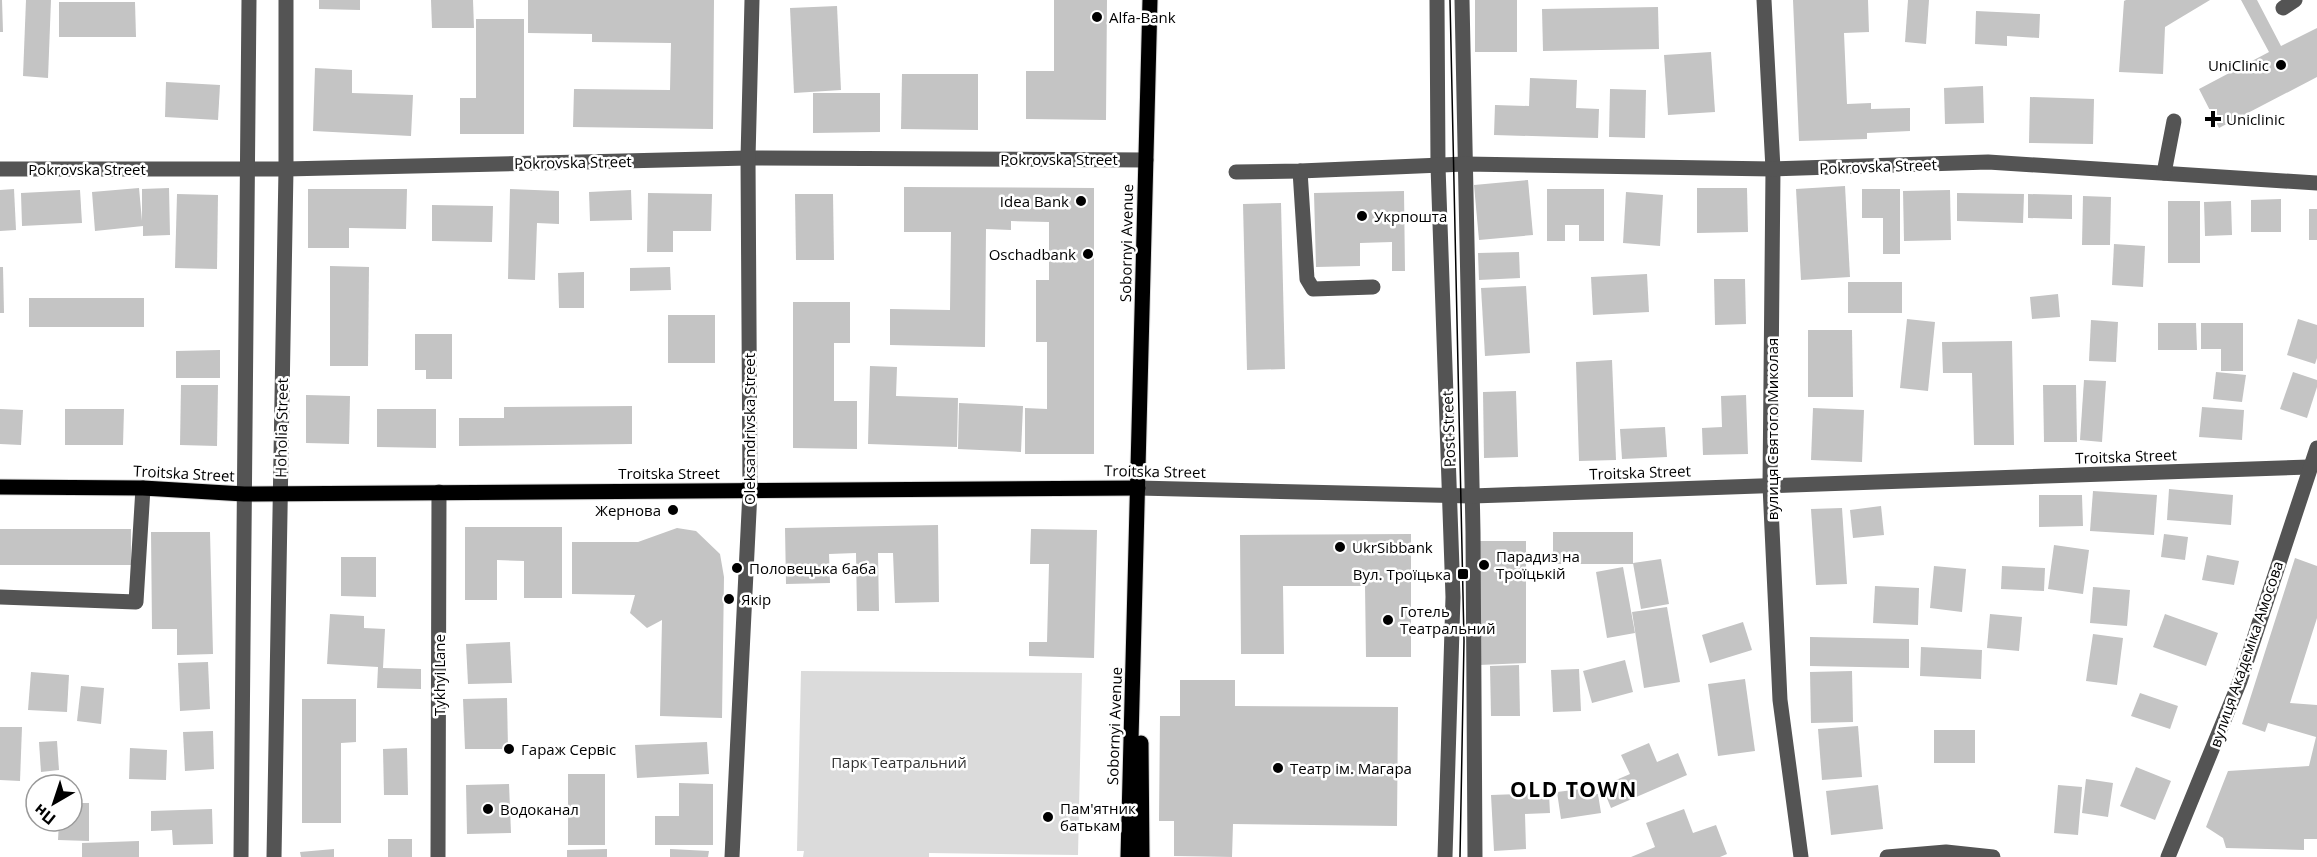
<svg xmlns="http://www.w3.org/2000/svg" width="2317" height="857" viewBox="0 0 2317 857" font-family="'Open Sans',sans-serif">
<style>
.green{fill:#dbdbdb}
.building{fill:#c4c4c4}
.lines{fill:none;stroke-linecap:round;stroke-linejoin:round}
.major-casing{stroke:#dbdbdb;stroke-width:17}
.minor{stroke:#545454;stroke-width:15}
.major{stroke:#000;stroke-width:15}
.tram{stroke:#000;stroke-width:1.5}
.poi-dot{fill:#000;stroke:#fff;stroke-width:2}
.labels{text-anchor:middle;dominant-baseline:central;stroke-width:5;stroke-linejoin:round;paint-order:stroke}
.poi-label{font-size:15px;fill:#000;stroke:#fff;text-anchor:start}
.street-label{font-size:15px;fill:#000;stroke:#fff}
.park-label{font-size:15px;fill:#323232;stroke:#fff}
.district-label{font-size:21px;font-weight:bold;letter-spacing:1.5px;fill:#000;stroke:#fff}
</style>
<rect width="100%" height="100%" fill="#fff"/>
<polygon class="green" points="801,671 1082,673 1078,855 929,853 929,857 803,857 804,851 797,851"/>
<g class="building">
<polygon points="0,0 2,0 3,32 0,32"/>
<polygon points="26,0 51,0 48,78 23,76"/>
<polygon points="319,0 360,0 360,10 319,9"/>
<polygon points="431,0 473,0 474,28 432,28"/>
<polygon points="528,0 714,0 713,129 573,127 574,89 670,90 671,43 592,42 592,34 528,33"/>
<polygon points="1054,0 1107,0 1106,120 1026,119 1026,71 1054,71"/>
<rect x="1475" y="0" width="42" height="52"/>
<polygon points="1793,0 1868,0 1869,32 1844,33 1847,104 1871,103 1871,109 1910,108 1910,131 1867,133 1867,139 1799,141"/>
<polygon points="1908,0 1929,0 1926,44 1905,42"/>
<polygon points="2126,0 2210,0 2165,27 2163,74 2119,72 2124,1"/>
<polygon points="2241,0 2257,0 2281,46 2317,28 2317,77 2219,128 2199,89 2269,52"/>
<polygon points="59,2 135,2 136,37 59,37"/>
<polygon points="837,6 841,90 794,93 790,8"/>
<polygon points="1658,7 1659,49 1543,51 1542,9"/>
<polygon points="1976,11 2040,14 2039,38 2007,36 2007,46 1975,44"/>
<polygon points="476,19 524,19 524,134 460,134 460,98 476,98"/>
<polygon points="1711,52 1715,112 1668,115 1664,55"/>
<polygon points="315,68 352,70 352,93 413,95 411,136 313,131"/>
<polygon points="902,74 978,74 978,130 901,129"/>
<polygon points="1530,78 1577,80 1576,108 1599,109 1598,138 1494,135 1495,105 1529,106"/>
<polygon points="166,82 220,85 218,120 165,117"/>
<polygon points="1983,86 1984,123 1945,124 1944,88"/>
<polygon points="1610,89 1646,90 1645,138 1609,137"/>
<polygon points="813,93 880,93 880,132 813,133"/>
<polygon points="2030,97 2094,99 2093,144 2029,143"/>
<polygon points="1528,180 1533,235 1479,240 1474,185"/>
<polygon points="1845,186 1850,277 1801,280 1796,189"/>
<polygon points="904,187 1094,188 1094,454 1025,454 1025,408 1047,409 1047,342 1036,342 1036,280 1049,280 1049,222 1011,221 1011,230 986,229 985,347 890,345 890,309 950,310 951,232 904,232"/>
<polygon points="139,188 142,221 142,189 169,188 170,235 143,236 143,226 95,231 92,192"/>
<polygon points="1697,188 1747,188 1748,232 1697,233"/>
<polygon points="14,189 16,230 0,231 0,190"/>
<polygon points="308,189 407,189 406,229 349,228 349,248 308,248"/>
<polygon points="510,189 559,191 559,224 537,223 535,280 508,279"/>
<polygon points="1547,189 1604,189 1604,241 1579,241 1579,225 1565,225 1565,241 1547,241"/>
<polygon points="1862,189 1900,189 1900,254 1883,254 1883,218 1862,218"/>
<polygon points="80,190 82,223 22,226 21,193"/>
<polygon points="631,190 632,220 590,221 589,192"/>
<polygon points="1950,190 1951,240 1904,241 1903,191"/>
<polygon points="1404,191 1405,271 1392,271 1392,242 1360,243 1360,266 1316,267 1314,193"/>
<polygon points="1626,192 1663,195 1660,246 1623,243"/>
<polygon points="648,193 712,194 711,231 673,231 673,252 647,252"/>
<polygon points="1957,193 2024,194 2023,223 1957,221"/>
<polygon points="177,194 218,195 217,269 175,268"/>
<polygon points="795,194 833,194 834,260 796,260"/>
<polygon points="2028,194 2072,195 2072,219 2028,218"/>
<polygon points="2083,196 2111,197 2110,245 2082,245"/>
<polygon points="2281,199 2281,232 2251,232 2251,200"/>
<rect x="2168" y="201" width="32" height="62"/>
<polygon points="2231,201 2232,235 2205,236 2204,202"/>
<polygon points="1281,203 1285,369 1247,370 1243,204"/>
<polygon points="432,205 493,206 492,242 432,241"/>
<rect x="2309" y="209" width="8" height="31"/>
<polygon points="2114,244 2145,246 2143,287 2112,285"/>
<polygon points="1519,252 1520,278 1479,280 1478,253"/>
<polygon points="330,266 369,267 368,366 330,366"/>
<polygon points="0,267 3,267 4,313 0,313"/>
<polygon points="670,267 671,290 630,291 630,268"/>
<polygon points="584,272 584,308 559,308 558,273"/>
<polygon points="1647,274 1649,312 1593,315 1591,277"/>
<polygon points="1714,279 1745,279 1746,324 1715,325"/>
<rect x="1848" y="282" width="54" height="31"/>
<polygon points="1526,286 1530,353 1485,356 1481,288"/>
<polygon points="2058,294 2060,317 2032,319 2030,297"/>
<rect x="29" y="298" width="115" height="29"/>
<polygon points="793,302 850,302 850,343 834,343 834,401 857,401 857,449 793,448"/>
<rect x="668" y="315" width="47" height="48"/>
<polygon points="1907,319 1935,322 1928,391 1900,388"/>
<polygon points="2298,319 2317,325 2317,358 2315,364 2287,355"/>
<polygon points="2091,320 2118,322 2116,362 2089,361"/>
<polygon points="2158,323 2196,323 2197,350 2158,350"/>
<polygon points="2201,323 2243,323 2243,371 2221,371 2221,349 2201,349"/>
<polygon points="1808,330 1852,330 1853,397 1808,397"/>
<polygon points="415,334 452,334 452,379 426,379 426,370 415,370"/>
<polygon points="2012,341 2014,445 1974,445 1972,373 1943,373 1942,342"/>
<polygon points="220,350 220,378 176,378 176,351"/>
<polygon points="1612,360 1616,460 1579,461 1576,362"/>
<polygon points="870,366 897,367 896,396 958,398 957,447 868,444"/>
<polygon points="2216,372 2246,375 2242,402 2213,399"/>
<polygon points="2293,372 2317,380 2317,387 2307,418 2280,409"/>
<polygon points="2084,380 2106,381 2102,442 2080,440"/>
<polygon points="181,385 218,385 217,446 180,445"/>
<polygon points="2043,385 2076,385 2077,442 2044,442"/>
<polygon points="1516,391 1518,457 1484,458 1483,392"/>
<polygon points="306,395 350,396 349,444 306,443"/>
<polygon points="1746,395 1748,454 1703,455 1702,428 1722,427 1721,396"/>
<polygon points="959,403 1023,406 1021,452 958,449"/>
<polygon points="632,406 632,444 459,446 459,418 504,418 504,407"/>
<polygon points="2202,407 2244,410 2242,440 2199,437"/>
<polygon points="1813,408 1864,410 1862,462 1811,460"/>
<polygon points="0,409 23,410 21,445 0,444"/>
<polygon points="65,409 124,409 123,445 65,445"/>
<polygon points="377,409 436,409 436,448 377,447"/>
<polygon points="1665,427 1667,457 1622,459 1620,429"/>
<polygon points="2169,489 2233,495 2231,525 2167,520"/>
<polygon points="2093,491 2157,495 2154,535 2090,531"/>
<polygon points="2039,495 2082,495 2083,526 2039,527"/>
<polygon points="1881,506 1884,535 1853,538 1850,510"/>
<polygon points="1842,508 1847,584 1816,585 1811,509"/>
<polygon points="938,525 939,602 895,603 893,553 878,553 879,611 857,611 856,553 829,554 830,583 786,584 785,528"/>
<polygon points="465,527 562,527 562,598 524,598 524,561 497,560 497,600 465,600"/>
<polygon points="677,528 696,531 720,554 724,577 722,718 660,716 662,620 647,628 630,613 635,595 572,594 572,542 638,542"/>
<rect x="0" y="529" width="131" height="36"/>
<polygon points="1031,529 1097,530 1094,658 1029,656 1029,642 1047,642 1049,564 1030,564"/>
<polygon points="151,532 210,532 213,654 177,655 177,629 152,629"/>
<rect x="1553" y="532" width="80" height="32"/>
<polygon points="1411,534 1411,657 1366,657 1365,586 1283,586 1284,654 1241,654 1240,535"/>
<polygon points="2164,534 2188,537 2185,560 2161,557"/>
<polygon points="1478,541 1526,541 1526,663 1479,665"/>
<polygon points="2054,545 2089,550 2083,594 2048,589"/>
<polygon points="2207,555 2239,561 2234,585 2202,580"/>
<polygon points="341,557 376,557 376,597 341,596"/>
<polygon points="2295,558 2317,566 2317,618 2290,703 2317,705 2317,839 2304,839 2304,850 2226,848 2223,838 2206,827 2228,771 2309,766 2316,737 2268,723 2265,732 2242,724"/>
<polygon points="1661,559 1669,604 1641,609 1633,563"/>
<polygon points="1934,566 1966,569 1962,612 1930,608"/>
<polygon points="2002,566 2045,568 2044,591 2001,589"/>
<polygon points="1623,567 1635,633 1607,638 1596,572"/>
<polygon points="1875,586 1919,588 1918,625 1873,623"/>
<polygon points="2093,587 2130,590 2127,626 2090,623"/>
<polygon points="1667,607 1680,682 1644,688 1632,612"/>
<polygon points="330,614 364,616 364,628 385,629 383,668 421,669 421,689 377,688 378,667 327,664"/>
<polygon points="1990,614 2022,617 2019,651 1987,648"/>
<polygon points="2165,614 2218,633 2206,666 2153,647"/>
<polygon points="1743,622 1752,650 1710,663 1702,635"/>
<polygon points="2093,634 2123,638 2117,685 2086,681"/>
<polygon points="1810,637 1909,639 1909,668 1810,666"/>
<polygon points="510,642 512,683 468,684 466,644"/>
<polygon points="1921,647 1982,650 1981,679 1920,676"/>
<polygon points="1625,660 1633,692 1592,703 1583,671"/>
<polygon points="208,662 210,709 180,711 178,663"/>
<polygon points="1519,665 1520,716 1491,716 1490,666"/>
<polygon points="1579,669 1581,711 1553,712 1551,670"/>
<polygon points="1852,671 1853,722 1811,723 1810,672"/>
<polygon points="31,672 69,675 67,712 28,710"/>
<polygon points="1745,679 1755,751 1718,756 1708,684"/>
<polygon points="1180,680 1235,680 1235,706 1398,707 1397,826 1233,824 1232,857 1174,856 1174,821 1159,821 1160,716 1180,716"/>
<polygon points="81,686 104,688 101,724 77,721"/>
<polygon points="2140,693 2178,706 2170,729 2131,716"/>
<polygon points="507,698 508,749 465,749 463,699"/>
<polygon points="302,699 356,699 356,742 341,743 341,823 302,823"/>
<polygon points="1858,726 1862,777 1822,780 1818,729"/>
<polygon points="0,727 22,727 20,781 0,780"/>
<rect x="1934" y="730" width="41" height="33"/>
<polygon points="213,731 214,769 185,771 183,732"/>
<polygon points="57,741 59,770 41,772 39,742"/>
<polygon points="707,742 709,774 637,778 635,745"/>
<polygon points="1649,743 1657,762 1678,753 1687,775 1611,808 1602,786 1630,774 1621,755"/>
<polygon points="130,748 167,750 166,780 129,779"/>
<polygon points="407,748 408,795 384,795 383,749"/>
<polygon points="2136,767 2171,781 2155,820 2120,806"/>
<rect x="568" y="774" width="37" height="71"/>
<polygon points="2086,779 2113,783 2108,817 2082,813"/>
<polygon points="679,783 713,784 713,845 655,845 655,816 679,816"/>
<polygon points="509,784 511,833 467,834 466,785"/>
<polygon points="1878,785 1883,829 1831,835 1826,791"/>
<polygon points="2058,785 2082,787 2078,835 2054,833"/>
<polygon points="1581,789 1582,796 1598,794 1601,813 1561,819 1557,792"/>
<polygon points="1549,793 1550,813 1525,814 1526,849 1494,851 1491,795"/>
<polygon points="72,803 89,803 89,841 58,840 59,821 72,821"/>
<polygon points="212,809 213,844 173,845 172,830 151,831 151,811"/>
<polygon points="1684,809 1693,833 1716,825 1727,854 1720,857 1631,857 1655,847 1646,823"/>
<rect x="388" y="839" width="24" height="18"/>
<polygon points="139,841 139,857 82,857 82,843"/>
<polygon points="334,849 334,857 301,857 300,852"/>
<polygon points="607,849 607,857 567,857 567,850"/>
<polygon points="670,849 709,851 708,857 670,857"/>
</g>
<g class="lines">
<defs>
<g id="major">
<polyline points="0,487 143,488 244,494 1138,488"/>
<polyline points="1141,743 1142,857"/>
<polyline points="1128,857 1150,0"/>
</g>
</defs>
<use href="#major" class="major-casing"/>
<g class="minor">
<polyline points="1437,0 1438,166 1453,597 1445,857"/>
<polyline points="1462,0 1473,532 1475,857"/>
<polyline points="1764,0 1773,169 1770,486 1780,700 1801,857"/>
<polyline points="2283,8 2295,0"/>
<polyline points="0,169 286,169 748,158 1146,160"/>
<polyline points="1300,171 1307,279 1313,289 1373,287"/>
<polyline points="1236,172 1300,171 1465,164 1773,169 1988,162 2317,183"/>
<polyline points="2164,173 2174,121"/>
<polyline points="1138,488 1472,496 2309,467"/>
<polyline points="0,597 136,602 143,488"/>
<polyline points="241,857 249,0"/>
<polyline points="274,857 286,169 286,0"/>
<polyline points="438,857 439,492"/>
<polyline points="732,857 750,491 748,158 752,0"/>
<polyline points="1887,857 1946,852 1993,857"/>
<polyline points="2168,857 2240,681 2317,448"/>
</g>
<use href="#major" class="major"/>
<polyline class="tram" points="1450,0 1464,641 1460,857"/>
</g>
<g class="poi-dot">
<circle cx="1097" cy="17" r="6"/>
<circle cx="2281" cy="65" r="6"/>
<path d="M2210 110h6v6h6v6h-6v6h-6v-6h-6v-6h6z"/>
<circle cx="1081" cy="201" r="6"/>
<circle cx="1362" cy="216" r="6"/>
<circle cx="1088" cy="254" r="6"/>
<circle cx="673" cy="510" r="6"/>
<circle cx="1340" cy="547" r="6"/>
<circle cx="1484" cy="565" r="6"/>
<circle cx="737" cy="568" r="6"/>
<rect x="1457" y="568" width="12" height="12" rx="3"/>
<circle cx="729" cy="599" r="6"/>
<circle cx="1388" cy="620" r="6"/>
<circle cx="509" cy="749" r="6"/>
<circle cx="1278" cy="768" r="6"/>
<circle cx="488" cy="809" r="6"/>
<circle cx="1048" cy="817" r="6"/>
</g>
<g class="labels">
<g class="poi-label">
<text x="1109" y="17">Alfa-Bank</text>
<text x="2269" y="65" text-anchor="end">UniСlinic</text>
<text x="2226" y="119">Uniclinic</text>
<text x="1069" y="201" text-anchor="end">Idea Bank</text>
<text x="1374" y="216">Укрпошта</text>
<text x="1076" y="254" text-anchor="end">Oschadbank</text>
<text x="661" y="510" text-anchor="end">Жернова</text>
<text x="1352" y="547">UkrSibbank</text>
<text x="1496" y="556">Парадиз на<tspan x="1496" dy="17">Троїцькій</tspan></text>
<text x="749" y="568">Половецька баба</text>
<text x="1451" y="574" text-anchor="end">Вул. Троїцька</text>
<text x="741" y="599">Якір</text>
<text x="1400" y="611">Готель<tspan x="1400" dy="17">Театральний</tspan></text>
<text x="521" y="749">Гараж Сервіс</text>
<text x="1290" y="768">Театр ім. Магара</text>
<text x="1060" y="808">Пам'ятник<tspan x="1060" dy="17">батькам</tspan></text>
<text x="500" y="809">Водоканал</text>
</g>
<g class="street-label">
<text x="1059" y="159">Pokrovska Street</text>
<text transform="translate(573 162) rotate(-1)">Pokrovska Street</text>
<text transform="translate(1878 166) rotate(-2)">Pokrovska Street</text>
<text x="87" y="169">Pokrovska Street</text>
<text transform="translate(1126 243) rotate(-89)">Sobornyi Avenue</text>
<text transform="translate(281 428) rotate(-89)">Hoholia Street</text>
<text transform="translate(749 429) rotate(-90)">Oleksandrivska Street</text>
<text transform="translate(1448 429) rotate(-92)">Post Street</text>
<text transform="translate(1772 429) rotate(-90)">вулиця Святого Миколая</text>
<text transform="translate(2126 456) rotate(-2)">Troitska Street</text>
<text transform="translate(1155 471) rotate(1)">Troitska Street</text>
<text transform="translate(1640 472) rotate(-2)">Troitska Street</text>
<text transform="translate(184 473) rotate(3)">Troitska Street</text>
<text x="669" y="473">Troitska Street</text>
<text transform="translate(2246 654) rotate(-71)">вулиця Академіка Амосова</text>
<text transform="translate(439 675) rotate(-90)">Tykhyi Lane</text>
<text transform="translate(1114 726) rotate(-88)">Sobornyi Avenue</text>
</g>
<g class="park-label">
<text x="899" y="762">Парк Театральний</text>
</g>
<g class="district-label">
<text x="1574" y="789">OLD TOWN</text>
</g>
</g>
<g transform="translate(54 803) rotate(219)"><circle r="28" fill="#ffffff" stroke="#999999" stroke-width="1.5"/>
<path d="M0-4.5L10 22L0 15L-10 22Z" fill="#000000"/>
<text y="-9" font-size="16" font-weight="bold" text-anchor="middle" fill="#000000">Пн</text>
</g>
</svg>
